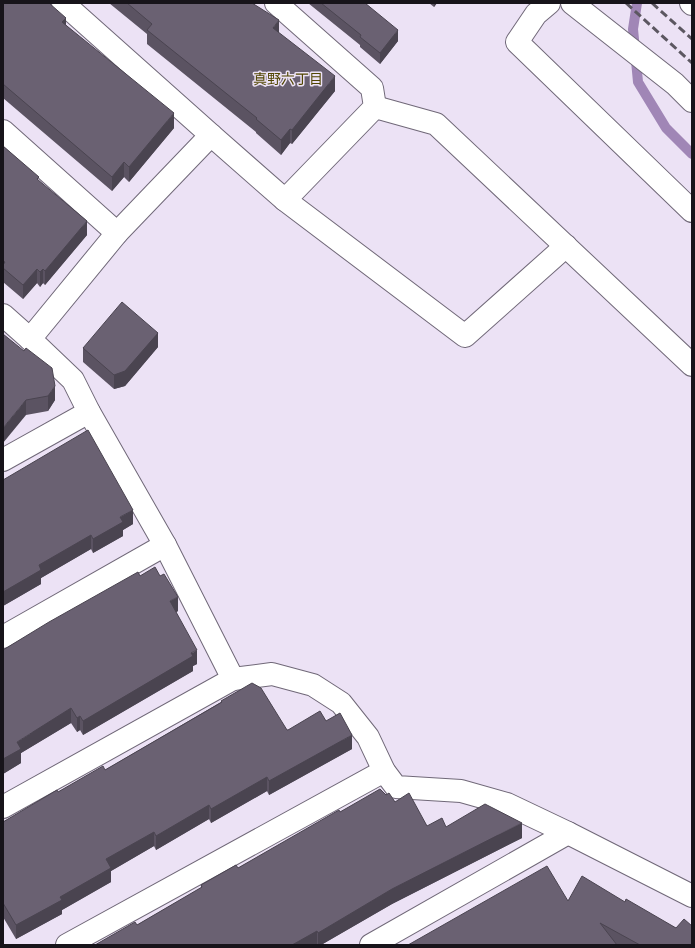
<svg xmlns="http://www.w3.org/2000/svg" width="695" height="948" viewBox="0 0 695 948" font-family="Manrope,'Noto Sans JP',sans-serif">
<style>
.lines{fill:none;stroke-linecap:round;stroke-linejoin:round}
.stream{stroke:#a086b6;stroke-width:10}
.street-casing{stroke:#706878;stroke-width:24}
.street{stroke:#fff;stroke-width:22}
.rail{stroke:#5c5761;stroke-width:3;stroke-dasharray:8 4;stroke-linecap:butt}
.wall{fill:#5b5362}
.shaded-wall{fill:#4a4450}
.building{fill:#6a6172;stroke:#4a4450}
.labels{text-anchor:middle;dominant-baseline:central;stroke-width:3;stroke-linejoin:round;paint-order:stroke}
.neighbourhood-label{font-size:14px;fill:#514602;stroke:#ece2f5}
</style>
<rect width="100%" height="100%" fill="#ece2f5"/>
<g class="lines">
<polyline class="stream" points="637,3 633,29 638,82 666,128 692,154"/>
<defs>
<g id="street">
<polyline points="63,3 211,135"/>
<polyline points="276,3 372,88 375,107 285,200 211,135 117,233 30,339 73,380 89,412 165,545 233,679 272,674 313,685 341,703 368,737 384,771 396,787 461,791 507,804 568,833 692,896"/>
<polyline points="549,3 536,14 517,42 692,211"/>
<polyline points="572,3 675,84 692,101"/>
<polyline points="691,3 692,4"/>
<polyline points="375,107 436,124 692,365"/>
<polyline points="3,131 117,233"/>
<polyline points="285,200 465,336 566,246"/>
<polyline points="3,315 30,339"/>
<polyline points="3,460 89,412"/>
<polyline points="3,637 165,545"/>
<polyline points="3,807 233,679"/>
<polyline points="67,945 384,771"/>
<polyline points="371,945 568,833"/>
</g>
</defs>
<use href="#street" class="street-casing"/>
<use href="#street" class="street"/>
<g class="rail">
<polyline points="626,3 692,63"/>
<polyline points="652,3 692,39"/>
</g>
</g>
<g class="wall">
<polygon points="3,3 66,25 174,128 129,182 124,177 112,191 3,98"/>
<polygon points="109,3 252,3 279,33 335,91 292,144 290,143 281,155 256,133 256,132 147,44 147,34"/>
<polygon points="308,3 365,3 398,41 380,64 360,47 360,45"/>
<polygon points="429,3 437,3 434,7"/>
<polygon points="3,146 39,181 87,235 45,285 43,283 40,287 37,283 23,299 3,282"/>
<polygon points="3,334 55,400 48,411 26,415"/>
<polygon points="158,347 125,386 114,389 83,362 83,348"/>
<polygon points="3,480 133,524 123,530 123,536 93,553 91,549 41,578 41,584 3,606"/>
<polygon points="140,576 178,611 176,612 197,664 193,666 193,671 83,735 80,730 77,732 71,723 21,753 21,763 3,774"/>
<polygon points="221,701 288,730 326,721 352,749 269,795 267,791 211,823 209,819 156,850 154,846 111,871 111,882 62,910 62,914 16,939 3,917 3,822 58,792 105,770 221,702"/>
<polygon points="386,795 427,826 446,827 522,838 392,904 321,945 95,945 137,925 201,888 201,885 238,868 340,812"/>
<polygon points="568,901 625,902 676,928 692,945 408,945"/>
</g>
<g class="shaded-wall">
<polygon points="434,3 437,3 434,7"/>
<polygon points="66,18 66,32 62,22"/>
<polygon points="279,20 279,35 273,28"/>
<polygon points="398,30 398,41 380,64 380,53"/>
<polygon points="335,76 335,91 292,144 292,130"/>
<polygon points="174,113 174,128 129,182 129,167"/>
<polygon points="290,129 290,143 281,155 281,140"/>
<polygon points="124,162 124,177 112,191 112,177"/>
<polygon points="87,221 87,235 45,285 45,271"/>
<polygon points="37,269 37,283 23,299 23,285"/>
<polygon points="43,269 43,283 40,287 40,272"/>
<polygon points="158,333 158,347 125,386 114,389 114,375"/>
<polygon points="55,386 55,400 48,411 48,396"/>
<polygon points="26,400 26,415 3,443 3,428"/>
<polygon points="133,510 133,524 123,530 123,536 93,553 93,539 120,517"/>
<polygon points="91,535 91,549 41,578 41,584 3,606 3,592 39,565"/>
<polygon points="178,597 178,611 170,616 170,601"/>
<polygon points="197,650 197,664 193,666 193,671 83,735 83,721"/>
<polygon points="71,708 71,723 21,753 21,763 3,774 3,759 17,742"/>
<polygon points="80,716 80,730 77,732 77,718"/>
<polygon points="352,735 352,749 269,795 269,781"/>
<polygon points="267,777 267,791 211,823 211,809"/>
<polygon points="209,805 209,819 156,850 156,836"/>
<polygon points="522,823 522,838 392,904 321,945 318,945 318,933 392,889"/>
<polygon points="154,832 154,846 111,871 111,882 62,910 62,914 16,939 16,925 60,897 106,859"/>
<polygon points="317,931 317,945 292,945"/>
</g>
<g class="building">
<polygon points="3,3 49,3 66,18 62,22 174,113 129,167 124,162 112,177 3,84"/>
<polygon points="127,3 252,3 279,20 273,28 335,76 292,130 290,129 281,140 256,119 257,118 147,30 152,24"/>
<polygon points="321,3 365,3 398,30 380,53 360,37 361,35"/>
<polygon points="3,146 39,177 37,179 87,221 45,271 43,269 40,272 37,269 23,285 3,268 3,265 5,262 3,261"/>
<polygon points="122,302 158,333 125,371 114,375 83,348"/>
<polygon points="3,334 24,351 26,348 52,368 55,386 48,396 26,400 3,428"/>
<polygon points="88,430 133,510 120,517 123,522 93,539 91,535 39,565 41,570 3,592 3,480"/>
<polygon points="155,567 160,576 164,574 178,597 170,601 197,650 191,653 193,656 83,721 80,716 77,718 71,708 17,742 21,749 3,759 3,650 49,622 138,572 140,576"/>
<polygon points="252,683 261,688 287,730 288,730 320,711 326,721 340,713 352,735 269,781 267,777 211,809 209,805 156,836 154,832 106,859 111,868 60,897 62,900 16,925 3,903 3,822 57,790 58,792 103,766 105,770 222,702 221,701"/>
<polygon points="380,789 386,795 389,793 395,802 409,793 427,826 442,818 446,827 485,804 522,823 392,889 318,933 317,931 292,945 95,945 135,922 137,925 202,887 201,885 236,865 238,868 339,810 340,812"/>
<polygon points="547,866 568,901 582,876 625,902 626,899 676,928 684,919 692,926 692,945 640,945 600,923 617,945 408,945"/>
</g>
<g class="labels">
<g class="neighbourhood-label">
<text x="288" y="78">真野六丁目</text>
</g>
</g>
<rect width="695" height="948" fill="none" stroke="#17141a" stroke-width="8"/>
</svg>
